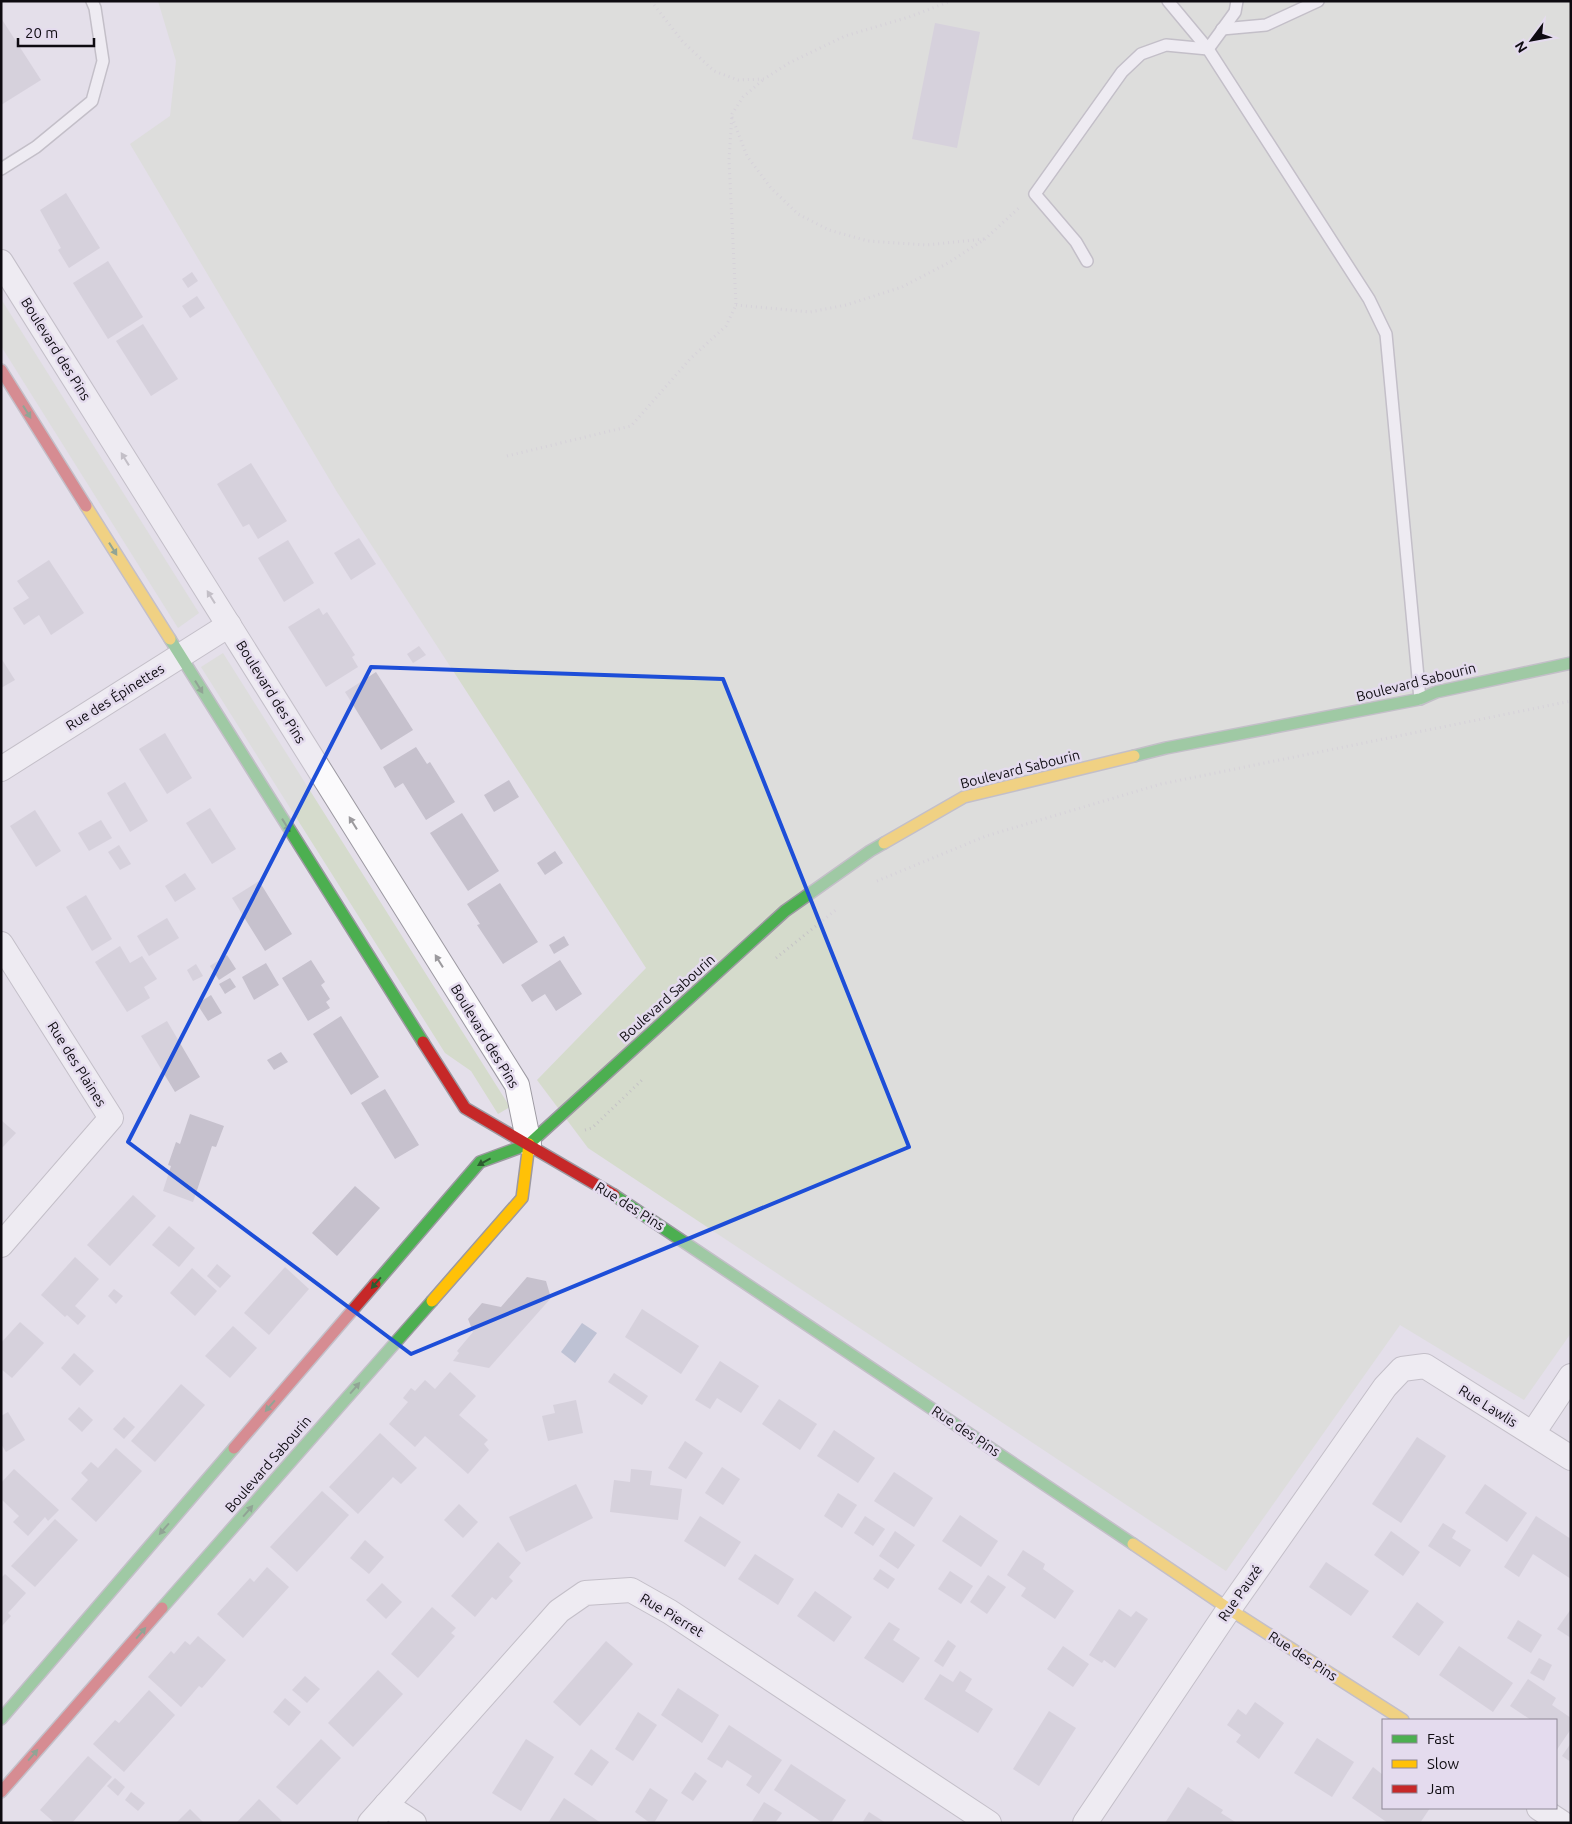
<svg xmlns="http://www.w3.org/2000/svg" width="1572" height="1824" viewBox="0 0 1572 1824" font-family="Ubuntu,sans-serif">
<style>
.green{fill:#d5dbcc}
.water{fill:#919fbb}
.building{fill:#c6c1cd}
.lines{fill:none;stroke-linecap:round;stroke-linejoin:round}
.lane-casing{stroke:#9c99a1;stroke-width:14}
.street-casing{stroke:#9c99a1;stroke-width:26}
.fast-casing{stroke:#9c99a1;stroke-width:14}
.slow-casing{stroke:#9c99a1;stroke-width:14}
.jam-casing{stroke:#9c99a1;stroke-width:14}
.path{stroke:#c5c3c6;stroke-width:3;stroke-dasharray:1 4;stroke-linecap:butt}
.lane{stroke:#fbfafc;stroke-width:11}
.street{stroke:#fbfafc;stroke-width:24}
.fast{stroke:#4caf50;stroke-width:11}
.slow{stroke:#ffc107;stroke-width:11}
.jam{stroke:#c62828;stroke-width:11}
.oneway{fill:#2d5d30}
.oneway2{fill:#9c9a9e}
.marked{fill:none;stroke:#1d4ed8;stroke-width:4;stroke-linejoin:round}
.labels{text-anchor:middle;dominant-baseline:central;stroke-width:5;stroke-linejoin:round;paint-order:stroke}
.street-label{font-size:14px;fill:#0e0b11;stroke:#e4dbee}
</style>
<rect width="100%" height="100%" fill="#e4dfea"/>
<g class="green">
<polygon points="158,1 1571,1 1571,1333 1524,1400 1400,1325 1226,1571 588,1148 537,1080 646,968 337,492 130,144 170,116 176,61"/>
<polygon points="1,299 199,613 178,628 1,346"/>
<polygon points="223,653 510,1107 498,1114 471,1071 445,1053 201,667"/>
</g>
<polygon class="water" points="582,1323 597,1333 575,1363 561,1352"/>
<g class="building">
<polygon points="1,18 41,80 1,105"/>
<polygon points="935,23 980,32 957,148 912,139"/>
<polygon points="66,193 100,248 69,268 58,250 61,248 40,210"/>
<polygon points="108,261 143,317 108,339 73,283"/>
<polygon points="192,272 198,281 188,288 182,279"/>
<polygon points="197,296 205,308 190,318 182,306"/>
<polygon points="143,324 178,379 151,396 116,341"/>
<polygon points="251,463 287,521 258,539 249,524 243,527 217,484"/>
<polygon points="359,538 376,564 351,580 334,553"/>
<polygon points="288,540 314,583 284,602 258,558"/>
<polygon points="49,560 84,613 51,635 39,615 24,625 13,608 29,598 17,581"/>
<polygon points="319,608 323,615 327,612 355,655 352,657 358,667 326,687 288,627"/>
<polygon points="419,646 426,655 413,663 407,654"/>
<polygon points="1,658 15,680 1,688"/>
<polygon points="376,672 413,730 381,750 345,692"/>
<polygon points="165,733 192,778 167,794 139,749"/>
<polygon points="416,747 427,764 430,762 455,802 426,820 403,783 395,788 383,767"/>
<polygon points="509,780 519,797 494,812 484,795"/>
<polygon points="125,782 148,821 130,832 107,793"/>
<polygon points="210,808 236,849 212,864 186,823"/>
<polygon points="35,810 61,851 36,867 10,826"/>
<polygon points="462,813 499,871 468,891 430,833"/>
<polygon points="101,820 112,838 89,851 78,833"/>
<polygon points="119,845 131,864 120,870 108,852"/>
<polygon points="555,851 563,863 545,875 537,863"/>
<polygon points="185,873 196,889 175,902 165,886"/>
<polygon points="259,881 292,934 265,951 232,898"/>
<polygon points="500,883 538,942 503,964 477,925 480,924 467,904"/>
<polygon points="86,895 112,939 92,951 66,907"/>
<polygon points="167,918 179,938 149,956 137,936"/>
<polygon points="564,936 569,945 554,954 549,945"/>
<polygon points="120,946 130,963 142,956 157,979 144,987 150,998 127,1012 95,962"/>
<polygon points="227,955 236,969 219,980 210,966"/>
<polygon points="311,960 325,982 321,985 330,999 326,1002 330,1008 308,1021 282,978"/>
<polygon points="560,960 582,994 556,1011 545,994 532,1002 521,985"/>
<polygon points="266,963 279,985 254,1000 242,977"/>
<polygon points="196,964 203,976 193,981 187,970"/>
<polygon points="230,978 236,987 225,994 219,984"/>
<polygon points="211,995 222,1013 208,1021 197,1004"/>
<polygon points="341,1016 379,1077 351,1095 313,1034"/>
<polygon points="167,1021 200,1077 175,1092 141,1036"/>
<polygon points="281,1052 288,1062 274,1070 267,1060"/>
<polygon points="385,1089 419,1145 395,1159 361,1103"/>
<polygon points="190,1114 224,1126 216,1147 212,1146 193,1202 163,1191 171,1166 168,1165 176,1142 180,1144"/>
<polygon points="1,1120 16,1133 1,1149"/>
<polygon points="355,1186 380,1208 337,1256 312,1233"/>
<polygon points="133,1195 156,1216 110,1266 87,1245"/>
<polygon points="169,1226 195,1248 179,1267 152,1245"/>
<polygon points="75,1257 99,1279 75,1306 86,1316 78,1325 67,1315 65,1317 41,1295"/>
<polygon points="217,1264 231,1276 220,1288 207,1276"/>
<polygon points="285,1267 309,1289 269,1335 244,1313"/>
<polygon points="192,1268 217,1291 195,1316 170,1293"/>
<polygon points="527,1277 546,1281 551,1298 489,1368 453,1361 459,1353 457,1351 473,1332 468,1319 482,1303 501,1307"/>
<polygon points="114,1289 123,1296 116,1304 108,1296"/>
<polygon points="642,1309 699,1346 681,1374 625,1337"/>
<polygon points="20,1322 44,1343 12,1378 1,1369 1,1343"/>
<polygon points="233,1326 257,1348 230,1378 205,1356"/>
<polygon points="74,1353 94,1371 80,1386 61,1368"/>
<polygon points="720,1361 759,1386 741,1413 717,1398 710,1409 695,1400"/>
<polygon points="450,1372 476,1396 459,1415 488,1440 484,1444 489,1450 468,1474 425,1436 415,1447 389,1424 408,1402 403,1398 411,1388 415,1391 425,1380 435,1389"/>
<polygon points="614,1373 648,1396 642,1405 608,1382"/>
<polygon points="181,1384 205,1405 155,1462 131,1441"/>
<polygon points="779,1399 817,1424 800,1450 762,1424"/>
<polygon points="576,1400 583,1433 548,1441 542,1416 555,1413 553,1405"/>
<polygon points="79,1407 93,1420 82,1432 68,1419"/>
<polygon points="8,1412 25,1440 6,1452 1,1444 1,1416"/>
<polygon points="124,1417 135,1427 124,1439 113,1429"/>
<polygon points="834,1430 875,1458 858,1483 817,1456"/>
<polygon points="380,1433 417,1468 401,1484 393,1477 358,1514 329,1487"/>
<polygon points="1417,1437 1446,1456 1401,1523 1372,1504"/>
<polygon points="685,1441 703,1453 686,1479 668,1468"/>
<polygon points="116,1448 142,1471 96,1522 71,1499 88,1480 81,1473 91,1462 98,1468"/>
<polygon points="722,1467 740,1479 723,1505 705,1493"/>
<polygon points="14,1469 59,1510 48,1521 45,1517 28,1536 13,1522 19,1516 1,1499 1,1483"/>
<polygon points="631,1469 652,1471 650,1485 682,1489 678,1520 610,1512 614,1480 630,1482"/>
<polygon points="894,1472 933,1498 914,1527 874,1501"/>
<polygon points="576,1484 593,1518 526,1552 509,1517"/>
<polygon points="1485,1484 1527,1513 1507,1542 1465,1513"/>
<polygon points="322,1491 349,1515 297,1572 270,1547"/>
<polygon points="838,1493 857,1505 842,1528 824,1516"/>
<polygon points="459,1504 478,1522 463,1538 444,1520"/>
<polygon points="960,1515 998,1541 981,1567 942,1541"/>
<polygon points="700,1516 741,1542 725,1567 684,1541"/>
<polygon points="865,1516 885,1529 873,1546 854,1533"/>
<polygon points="1536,1516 1571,1539 1571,1579 1533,1554 1519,1577 1504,1567"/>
<polygon points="55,1519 78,1540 35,1587 11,1566"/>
<polygon points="1443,1523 1456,1531 1452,1538 1471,1550 1460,1567 1428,1546"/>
<polygon points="895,1531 915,1545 898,1569 879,1556"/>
<polygon points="1391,1531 1420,1552 1403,1576 1374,1555"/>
<polygon points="365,1540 384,1557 369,1574 350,1558"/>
<polygon points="498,1542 521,1563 509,1577 513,1581 496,1600 492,1597 475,1617 451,1596"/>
<polygon points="1023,1550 1045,1564 1043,1569 1074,1591 1055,1619 1021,1596 1026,1588 1007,1575"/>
<polygon points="755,1554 794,1579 778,1605 738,1579"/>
<polygon points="1326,1562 1369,1591 1351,1616 1309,1587"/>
<polygon points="267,1567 289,1587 243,1638 217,1614 250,1578 254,1582"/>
<polygon points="880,1569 895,1579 888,1589 873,1579"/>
<polygon points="950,1571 973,1586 961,1604 938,1589"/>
<polygon points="5,1574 26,1593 8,1613 11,1616 1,1627 1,1578"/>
<polygon points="988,1575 1006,1587 987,1614 970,1602"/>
<polygon points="382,1583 402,1602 386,1619 366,1600"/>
<polygon points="815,1591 852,1617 834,1642 797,1616"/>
<polygon points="1417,1602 1444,1622 1419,1656 1392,1637"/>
<polygon points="432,1607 456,1628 451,1633 455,1636 418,1678 391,1654"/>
<polygon points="1119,1609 1131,1617 1136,1611 1148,1619 1115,1668 1104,1660 1102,1663 1089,1655"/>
<polygon points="1571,1609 1571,1638 1557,1629"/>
<polygon points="1518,1620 1542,1635 1531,1653 1507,1638"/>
<polygon points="889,1622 900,1629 893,1640 920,1658 903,1683 864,1658"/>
<polygon points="198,1636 226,1660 202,1688 199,1686 181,1707 148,1677 171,1651 174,1654 185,1641 190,1645"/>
<polygon points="948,1640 956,1646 943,1667 934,1661"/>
<polygon points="606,1641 633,1664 580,1726 553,1702"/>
<polygon points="1063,1646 1089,1664 1073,1687 1047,1669"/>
<polygon points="1459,1646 1513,1683 1493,1712 1439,1675"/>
<polygon points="1539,1658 1552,1665 1544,1681 1530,1673"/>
<polygon points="378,1670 403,1694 353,1747 328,1723"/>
<polygon points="960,1671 972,1679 965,1691 993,1709 978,1733 924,1699 940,1674 953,1682"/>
<polygon points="305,1676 320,1689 307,1703 292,1690"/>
<polygon points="1528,1679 1556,1698 1552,1705 1571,1718 1571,1729 1556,1751 1556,1720 1531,1720 1510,1706"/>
<polygon points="678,1688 719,1715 702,1743 661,1715"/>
<polygon points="149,1690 175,1715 124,1772 93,1744 115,1720 119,1723"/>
<polygon points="285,1698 301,1712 289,1726 273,1712"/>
<polygon points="1255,1702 1284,1723 1259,1759 1236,1742 1241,1735 1227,1725 1238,1709 1246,1715"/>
<polygon points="1049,1711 1076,1728 1039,1786 1013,1769"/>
<polygon points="638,1712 657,1725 633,1761 615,1749"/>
<polygon points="729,1725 782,1760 759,1794 746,1785 752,1776 727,1760 722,1768 707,1759"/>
<polygon points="1317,1738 1354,1762 1332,1797 1294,1773"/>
<polygon points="321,1739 341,1758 297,1805 276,1787"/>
<polygon points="526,1739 554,1757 521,1811 492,1793"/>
<polygon points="1571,1743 1571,1762 1562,1756"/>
<polygon points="591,1749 609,1762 592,1786 574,1774"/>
<polygon points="88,1756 112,1777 72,1823 55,1823 40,1810"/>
<polygon points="791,1764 846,1800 831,1823 823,1823 774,1790"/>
<polygon points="1373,1767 1383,1775 1383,1808 1430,1808 1420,1823 1388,1823 1352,1798"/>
<polygon points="695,1772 707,1781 693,1801 681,1793"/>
<polygon points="115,1778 125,1787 118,1796 107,1786"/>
<polygon points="1188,1787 1223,1810 1221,1813 1237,1823 1165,1823"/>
<polygon points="650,1788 668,1800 654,1823 650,1823 635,1812"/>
<polygon points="131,1792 145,1803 138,1811 125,1800"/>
<polygon points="564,1798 601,1823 548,1823"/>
<polygon points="259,1799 282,1821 280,1823 236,1823"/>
<polygon points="764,1802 782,1813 775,1823 751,1823"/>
<polygon points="190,1809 204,1823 176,1823"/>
<polygon points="869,1812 886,1823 862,1823"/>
</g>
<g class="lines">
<defs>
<g id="lane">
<polyline points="1168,1 1208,49 1369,299 1386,334 1420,699"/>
<polyline points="1222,29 1266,25 1318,1"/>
<polyline points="1208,49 1235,12 1237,1"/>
<polyline points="1,169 36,147 92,101 103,61 95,8 92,1"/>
<polyline points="1087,261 1076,242 1035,194 1122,72 1141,54 1166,45 1208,49"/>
</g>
<g id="street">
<polyline points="1,262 517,1085 529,1144"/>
<polyline points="1,769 229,625"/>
<polyline points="1,944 111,1118 1,1245"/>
<polyline points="1533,1433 1571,1376"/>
<polyline points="386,1805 414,1823"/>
<polyline points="1539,1808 1562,1823"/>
<polyline points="370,1823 559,1611 585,1593 631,1590 670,1612 989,1823"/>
<polyline points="1085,1823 1229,1609 1385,1387 1402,1369 1425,1366 1571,1458"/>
</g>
<g id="fast">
<polyline points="170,639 423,1042"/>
<polyline points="1134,756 1166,748 1420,699 1436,692 1571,663"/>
<polyline points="614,1195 1133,1544"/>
<polyline points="375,1284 480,1162 529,1144 785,911 870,851 884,843"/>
<polyline points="162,1608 432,1301"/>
<polyline points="1,1719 234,1448"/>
</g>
<g id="slow">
<polyline points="86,506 170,639"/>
<polyline points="884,843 964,797 1134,756"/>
<polyline points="432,1301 522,1198 529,1144"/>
<polyline points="1133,1544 1229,1609 1403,1720"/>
</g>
<g id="jam">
<polyline points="1,370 86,506"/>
<polyline points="423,1042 465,1108 614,1195"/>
<polyline points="234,1448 375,1284"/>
<polyline points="1,1792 162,1608"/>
</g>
</defs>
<use href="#lane" class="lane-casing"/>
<use href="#street" class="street-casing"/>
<use href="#fast" class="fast-casing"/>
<use href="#slow" class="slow-casing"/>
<use href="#jam" class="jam-casing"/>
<g class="path">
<polyline points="651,1 683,42 714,71 738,80 764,79 789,63 845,36 909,17 951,1"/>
<polyline points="732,117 747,156 771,188 798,214 829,230 868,241 926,245 984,239"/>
<polyline points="736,305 810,312 846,305 902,287 948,263 985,239 1021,206"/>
<polyline points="507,456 631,426 690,359 726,326 736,305 729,160 732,114 743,97 764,79"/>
<polyline points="877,881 986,836 1161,784 1571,701"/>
<polyline points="776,958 837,909"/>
<polyline points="585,1130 592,1128 642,1080"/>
</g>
<use href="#lane" class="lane"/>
<use href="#street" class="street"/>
<use href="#fast" class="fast"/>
<use href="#slow" class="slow"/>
<use href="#jam" class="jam"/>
</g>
<defs><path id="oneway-solid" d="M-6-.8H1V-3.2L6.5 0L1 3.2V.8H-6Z" transform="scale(1.25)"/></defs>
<g class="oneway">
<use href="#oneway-solid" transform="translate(27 412) rotate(58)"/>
<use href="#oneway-solid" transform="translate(113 549) rotate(58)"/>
<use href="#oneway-solid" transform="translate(199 687) rotate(58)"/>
<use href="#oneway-solid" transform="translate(286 825) rotate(58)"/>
<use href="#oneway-solid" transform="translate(484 1162) rotate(151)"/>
<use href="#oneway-solid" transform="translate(376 1283) rotate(131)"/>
<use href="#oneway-solid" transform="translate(355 1388) rotate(-49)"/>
<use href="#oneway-solid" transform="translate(270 1406) rotate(131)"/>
<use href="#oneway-solid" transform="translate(248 1511) rotate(-49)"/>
<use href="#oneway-solid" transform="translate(164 1529) rotate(131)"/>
<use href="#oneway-solid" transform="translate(141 1633) rotate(-49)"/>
<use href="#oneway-solid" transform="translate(33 1755) rotate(-49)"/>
</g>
<g class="oneway2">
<use href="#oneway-solid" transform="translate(125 459) rotate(-122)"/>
<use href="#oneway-solid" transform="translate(211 597) rotate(-122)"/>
<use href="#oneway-solid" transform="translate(353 823) rotate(-122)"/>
<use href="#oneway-solid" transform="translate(439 961) rotate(-122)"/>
</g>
<path d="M0 0H1572V1824H0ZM371,667L723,679L909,1147L411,1354L128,1142Z" fill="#e4dfea" fill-opacity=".55" fill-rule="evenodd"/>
<path class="marked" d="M371,667L723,679L909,1147L411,1354L128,1142Z"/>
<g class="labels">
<g class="street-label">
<text transform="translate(56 349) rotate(58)">Boulevard des Pins</text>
<text transform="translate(1416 682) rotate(-14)">Boulevard Sabourin</text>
<text transform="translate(271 692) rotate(58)">Boulevard des Pins</text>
<text transform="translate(115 697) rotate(-32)">Rue des Épinettes</text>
<text transform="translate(1020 769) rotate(-14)">Boulevard Sabourin</text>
<text transform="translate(667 998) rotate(-42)">Boulevard Sabourin</text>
<text transform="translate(485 1036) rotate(59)">Boulevard des Pins</text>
<text transform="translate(77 1064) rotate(58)">Rue des Plaines</text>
<text transform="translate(630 1206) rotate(32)">Rue des Pins</text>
<text transform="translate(1488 1406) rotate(32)">Rue Lawlis</text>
<text transform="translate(966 1431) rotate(34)">Rue des Pins</text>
<text transform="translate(268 1464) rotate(-49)">Boulevard Sabourin</text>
<text transform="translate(1240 1593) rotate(-55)">Rue Pauzé</text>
<text transform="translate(672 1615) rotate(31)">Rue Pierret</text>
<text transform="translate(1303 1656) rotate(33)">Rue des Pins</text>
</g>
</g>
<rect width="1572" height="1824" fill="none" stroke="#0e0b11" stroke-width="5"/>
<rect x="1382" y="1719" width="175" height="90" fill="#e4dbee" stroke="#8e8896"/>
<rect x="1392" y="1735" width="25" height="8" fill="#4caf50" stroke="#8e8896"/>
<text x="1427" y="1744" font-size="15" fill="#0e0b11">Fast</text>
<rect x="1392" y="1760" width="25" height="8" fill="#ffc107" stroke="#8e8896"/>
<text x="1427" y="1769" font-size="15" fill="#0e0b11">Slow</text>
<rect x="1392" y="1785" width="25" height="8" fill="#c62828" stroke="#8e8896"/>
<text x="1427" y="1794" font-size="15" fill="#0e0b11">Jam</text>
<g transform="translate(1532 40) rotate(238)" stroke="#e4dbee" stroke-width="4" paint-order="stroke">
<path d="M0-4L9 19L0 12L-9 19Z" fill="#0e0b11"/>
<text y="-8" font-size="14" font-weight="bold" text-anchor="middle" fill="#0e0b11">N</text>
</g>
<path d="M18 38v8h76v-8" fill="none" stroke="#0e0b11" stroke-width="2.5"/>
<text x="25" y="38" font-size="15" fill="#0e0b11" stroke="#e4dbee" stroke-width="4" paint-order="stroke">20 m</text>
</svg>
